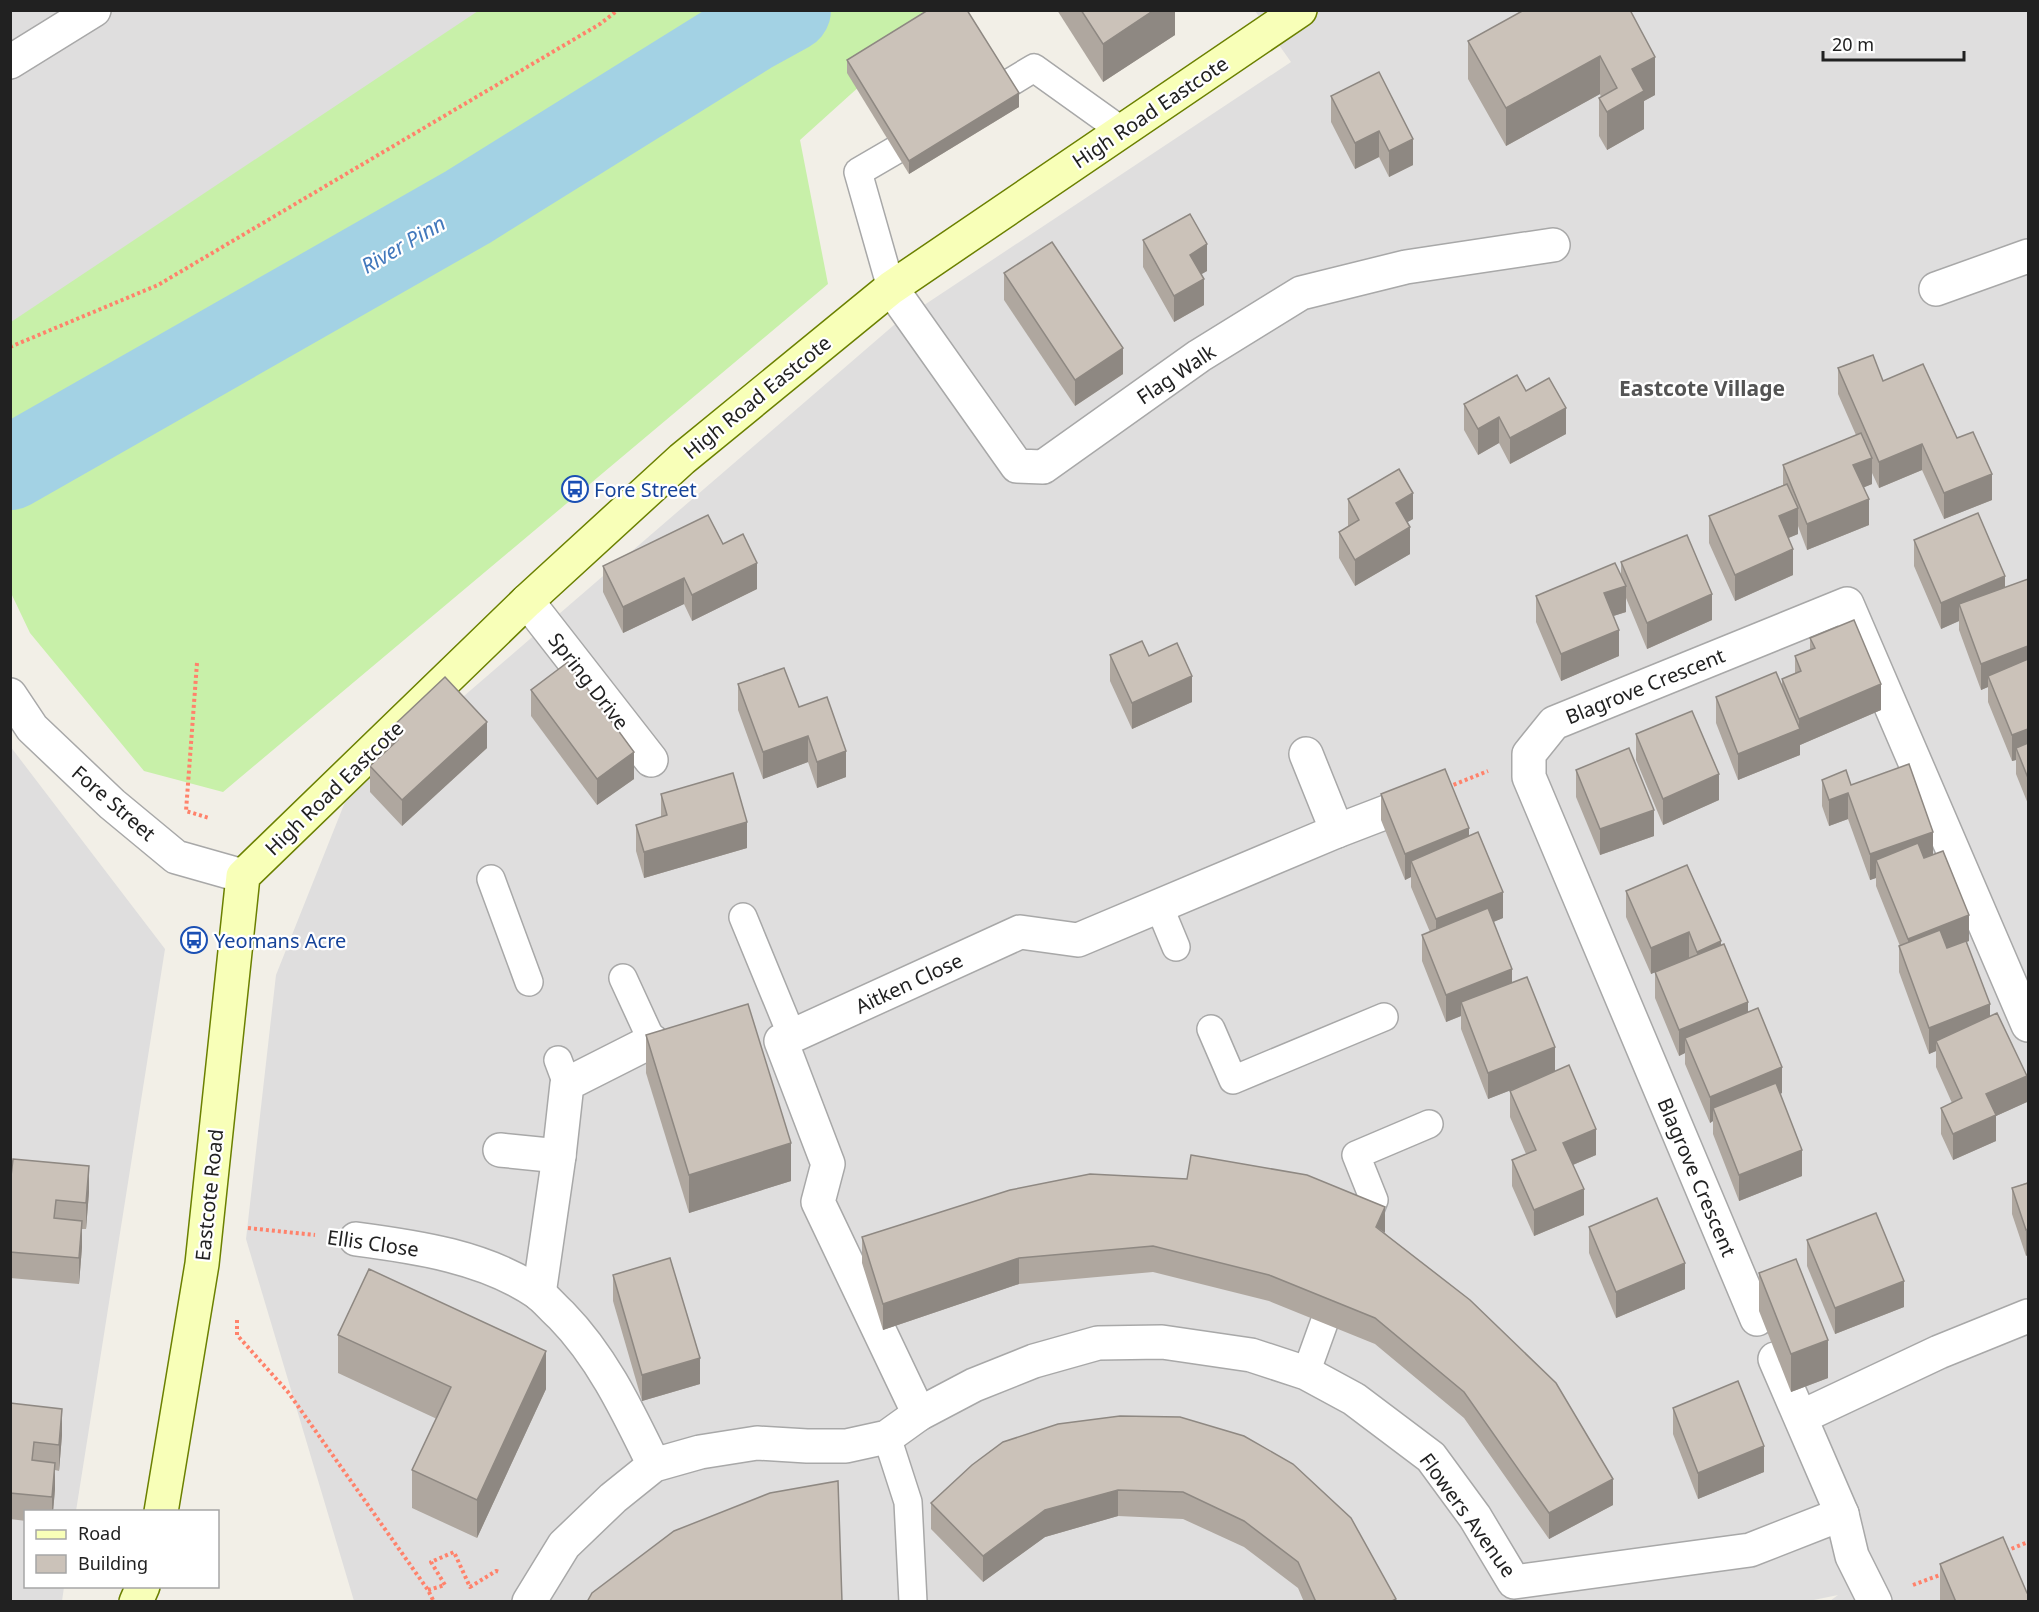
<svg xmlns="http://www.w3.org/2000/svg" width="2039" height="1612" viewBox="0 0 2039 1612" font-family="'Noto Sans',sans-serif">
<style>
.residential{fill:#dfdede}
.grass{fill:#c8f0a9}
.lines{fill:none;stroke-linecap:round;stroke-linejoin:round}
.river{stroke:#a3d2e4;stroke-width:84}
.service-casing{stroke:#a8a8a8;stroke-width:30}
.minor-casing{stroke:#a8a8a8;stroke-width:36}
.secondary-casing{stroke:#6b8000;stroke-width:36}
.path{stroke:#ff826b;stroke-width:4;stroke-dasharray:3 3;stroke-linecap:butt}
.service{stroke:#fff;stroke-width:27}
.minor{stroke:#fff;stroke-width:33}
.secondary{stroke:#f8ffb8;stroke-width:33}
.wall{fill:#afa79f}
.shaded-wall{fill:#8e8882}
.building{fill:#cbc2b9;stroke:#8e8882;stroke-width:1.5}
.labels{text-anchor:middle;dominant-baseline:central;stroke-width:4.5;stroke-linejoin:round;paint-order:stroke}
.street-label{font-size:20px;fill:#212121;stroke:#fff}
.transit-label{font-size:20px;fill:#164399;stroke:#fff;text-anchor:start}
.water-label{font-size:21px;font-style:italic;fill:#4278bc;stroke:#fff}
.neighbourhood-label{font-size:21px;font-weight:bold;fill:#545454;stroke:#fff}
</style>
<rect width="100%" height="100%" fill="#f2efe7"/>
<g class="residential">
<polygon points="11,11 606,11 11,337"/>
<polygon points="1255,11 2028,11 2028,1601 1830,1601 1838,1595 1804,1602 354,1601 246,1239 276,975 347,797 894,325 1291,62"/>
<polygon points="10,746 165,949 76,1511 26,1512 26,1586 64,1587 62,1601 11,1601"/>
</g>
<polygon class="grass" points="478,11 943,11 800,140 828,284 223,792 144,771 30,633 11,593 11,322"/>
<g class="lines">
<polyline class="river" points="10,468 468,207 749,32 789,10"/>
<defs>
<g id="service">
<polyline points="981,100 1034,68 1122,131"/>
<polyline points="891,288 858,172 925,133"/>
<polyline points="491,879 529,982"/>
<polyline points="1159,906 1176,947"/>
<polyline points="743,917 792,1036"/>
<polyline points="623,978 652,1041"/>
<polyline points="1211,1029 1233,1080 1384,1017"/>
<polyline points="558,1060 567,1084"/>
<polyline points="1364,1225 1374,1200 1356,1155 1429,1124"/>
<polyline points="1306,1373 1324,1323"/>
<polyline points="887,1437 908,1502 913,1602"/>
</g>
<g id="minor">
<polyline points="10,62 94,10"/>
<polyline points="891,288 1017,466 1043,467 1199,356 1301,293 1406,267 1553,245"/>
<polyline points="1936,289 2028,256"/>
<polyline points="527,601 651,760"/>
<polyline points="10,695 32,728 112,804 176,857 243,876"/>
<polyline points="1337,831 1402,806"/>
<polyline points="500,1150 559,1156"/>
<path d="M356,1239C417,1247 486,1257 538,1293C546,1299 553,1308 561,1315C603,1358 628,1412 654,1465"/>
<polyline points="539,1294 559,1156 567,1084 652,1041"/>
<polyline points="1757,1319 1529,777 1529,754 1554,723 1847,604 2028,1025"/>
<polyline points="1775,1359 1842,1514"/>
<polyline points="919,1414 818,1202 828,1164 781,1041 1020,932 1078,940 1337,831 1306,754"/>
<polyline points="1801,1417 1939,1352 2028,1316"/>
<polyline points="529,1602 564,1545 613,1498 654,1465 700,1452 757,1443 807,1446 846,1446 887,1437 919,1414 974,1385 1034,1361 1098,1343 1162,1342 1251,1355 1306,1373 1354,1399 1431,1457 1475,1517 1514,1582 1750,1550 1842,1514 1852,1556 1875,1602"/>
</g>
<g id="secondary">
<polyline points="161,1512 202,1264 243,876 527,601 682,459 891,288 1300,10"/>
<polyline points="136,1602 143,1586"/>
</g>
</defs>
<use href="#service" class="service-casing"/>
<use href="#minor" class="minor-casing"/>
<use href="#secondary" class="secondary-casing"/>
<g class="path">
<polyline points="10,347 158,285 600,24 618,10"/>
<polyline points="197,663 186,811 209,818"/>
<polyline points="1448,787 1488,771"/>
<polyline points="248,1228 315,1235"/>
<polyline points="237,1320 237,1335 288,1392 428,1590 434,1602"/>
<polyline points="2006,1551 2028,1542"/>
<polyline points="1913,1585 1945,1573"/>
<polyline points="428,1590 445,1585 431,1562 454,1552 470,1587 496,1571 499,1572"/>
</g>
<use href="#service" class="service"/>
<use href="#minor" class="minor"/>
<use href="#secondary" class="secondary"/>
</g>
<g class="wall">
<polygon points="1057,10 1175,10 1175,35 1103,82"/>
<polygon points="1630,10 1655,95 1644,101 1644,129 1607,150 1599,136 1599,98 1601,97 1600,94 1506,146 1468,79 1468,41"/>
<polygon points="847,60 1019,107 909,174 847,73"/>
<polygon points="1379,72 1413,165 1389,177 1379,157 1355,169 1331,122 1331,96"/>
<polygon points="1143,240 1207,271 1201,274 1204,305 1174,322 1143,267"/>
<polygon points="1004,273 1123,374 1075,406 1004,300"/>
<polygon points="1838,368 1883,381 1957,438 1992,500 1944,519 1922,470 1879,488 1872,473 1872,484 1864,487 1869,525 1807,550 1798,526 1798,534 1788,538 1793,575 1735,601 1709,543 1709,516 1783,485 1783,465 1856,435 1838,394"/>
<polygon points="1526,391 1566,434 1510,464 1499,443 1478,455 1464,430 1464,404"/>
<polygon points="1348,499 1413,519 1407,522 1410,554 1355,586 1339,558 1339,532 1348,526"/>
<polygon points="1914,540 2005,588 2028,579 2028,804 2016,774 2016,760 2012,761 1988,702 1988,687 1981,690 1959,630 1959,621 1941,629 1914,566"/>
<polygon points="723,544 757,589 692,621 684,604 623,633 603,592 603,566"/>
<polygon points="1621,562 1712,620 1647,649 1626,598 1626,612 1613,616 1619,656 1561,681 1536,622 1536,596 1621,577"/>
<polygon points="1810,638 1881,710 1800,745 1800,755 1738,780 1716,723 1716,697 1782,686 1782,679 1795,673 1795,656 1810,650"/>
<polygon points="1110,655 1149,656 1192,702 1132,729 1110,681"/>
<polygon points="738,684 799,707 846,777 817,788 808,762 763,779 738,710"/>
<polygon points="531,690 634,779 597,805 531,716"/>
<polygon points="389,730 487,748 402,826 370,792 370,766 389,748"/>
<polygon points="1636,734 1719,800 1663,825 1636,760"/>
<polygon points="1576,770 1654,836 1600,855 1576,797"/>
<polygon points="1822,780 1851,785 1933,855 1969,941 1966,942 1990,1016 2027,1102 1996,1116 1996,1141 1953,1160 1941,1134 1941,1108 1952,1103 1936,1067 1936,1051 1929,1054 1899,972 1899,946 1900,946 1876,886 1876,878 1870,880 1848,819 1829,826 1822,806"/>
<polygon points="661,794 747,848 644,878 636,851 636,825 661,817"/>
<polygon points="1381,794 1469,836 1503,918 1493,922 1512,982 1555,1071 1596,1155 1573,1165 1584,1215 1534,1236 1512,1186 1512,1160 1526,1154 1510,1117 1510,1091 1516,1088 1488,1099 1461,1029 1461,1016 1446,1022 1422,961 1422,935 1430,932 1411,887 1411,877 1405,880 1381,820"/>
<polygon points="1626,891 1721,945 1782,1093 1780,1094 1802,1176 1739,1201 1713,1134 1713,1121 1710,1123 1685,1064 1685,1053 1679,1056 1655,998 1655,972 1651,974 1626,917"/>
<polygon points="646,1035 791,1181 689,1213 646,1073"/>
<polygon points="2028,1182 2026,1256 2012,1214 2012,1188"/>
<polygon points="10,1185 89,1192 86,1229 82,1229 82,1247 79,1284 10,1278"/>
<polygon points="1589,1227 1685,1289 1616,1318 1589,1253"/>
<polygon points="1385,1233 1613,1505 1549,1539 1464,1418 1375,1344 1269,1301 1153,1272 1019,1284 883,1330 862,1263 862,1237"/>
<polygon points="1807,1240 1904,1307 1835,1334 1807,1266"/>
<polygon points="1759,1273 1828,1378 1791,1392 1759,1311"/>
<polygon points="613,1275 700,1384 642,1401 613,1301"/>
<polygon points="338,1335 546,1389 477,1538 412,1508 412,1470 437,1419 338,1373"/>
<polygon points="10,1403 62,1435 59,1471 55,1470 55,1489 53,1512 26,1512 26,1521 10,1519"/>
<polygon points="1673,1408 1764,1472 1698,1499 1673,1434"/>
<polygon points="1120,1416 1396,1602 1304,1602 1298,1588 1244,1547 1183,1519 1118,1516 1045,1537 983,1582 931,1529 931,1503"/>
<polygon points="1940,1564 2027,1593 2028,1602 1940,1602"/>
</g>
<g class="shaded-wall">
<polygon points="1154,10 1175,10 1175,35 1103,82 1103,44"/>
<polygon points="1600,56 1600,94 1506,146 1506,108"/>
<polygon points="1655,57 1655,95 1644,101 1644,129 1607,150 1607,112 1632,69"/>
<polygon points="1019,93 1019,107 909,174 909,161"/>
<polygon points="1379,131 1379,157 1355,169 1355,143"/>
<polygon points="1413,139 1413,165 1389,177 1389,151"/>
<polygon points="1207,244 1207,271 1190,281 1190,255"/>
<polygon points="1204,279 1204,305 1174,322 1174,296"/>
<polygon points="1123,348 1123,374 1075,406 1075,380"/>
<polygon points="1566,408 1566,434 1510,464 1510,438"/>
<polygon points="1499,417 1499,443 1478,455 1478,429"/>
<polygon points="1922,444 1922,470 1879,488 1879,462"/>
<polygon points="1872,458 1872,484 1853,492 1853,465"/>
<polygon points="1992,474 1992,500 1944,519 1944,493"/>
<polygon points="1413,493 1413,519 1396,529 1396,503"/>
<polygon points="1869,499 1869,525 1807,550 1807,524"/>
<polygon points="1798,508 1798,534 1779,542 1779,516"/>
<polygon points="1410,527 1410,554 1355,586 1355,560"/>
<polygon points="1793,549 1793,575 1735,601 1735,575"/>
<polygon points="757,563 757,589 692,621 692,595"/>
<polygon points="2005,576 2005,602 1959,604 1959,621 1941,629 1941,603"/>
<polygon points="684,578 684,604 623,633 623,607"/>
<polygon points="1626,586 1626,612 1604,619 1604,593"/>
<polygon points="1712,594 1712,620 1647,649 1647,623"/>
<polygon points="1619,630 1619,656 1561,681 1561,654"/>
<polygon points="2028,646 2028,672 1988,676 1988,687 1981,690 1981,664"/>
<polygon points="1192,676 1192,702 1132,729 1132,703"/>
<polygon points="1881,684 1881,710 1800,745 1800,755 1738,780 1738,754 1799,729 1799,719"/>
<polygon points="487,722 487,748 402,826 402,800"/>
<polygon points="2028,729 2028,755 2016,748 2016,760 2012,761 2012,735"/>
<polygon points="808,736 808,762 763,779 763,752"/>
<polygon points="846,751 846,777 817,788 817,762"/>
<polygon points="634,752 634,779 597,805 597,779"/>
<polygon points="1719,774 1719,800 1663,825 1663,799"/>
<polygon points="1848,793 1848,819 1829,826 1829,800"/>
<polygon points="1654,810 1654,836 1600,855 1600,829"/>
<polygon points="747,822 747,848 644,878 644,852"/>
<polygon points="1469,828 1469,855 1411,861 1411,877 1405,880 1405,854"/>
<polygon points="1933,832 1933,858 1876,860 1876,878 1870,880 1870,854"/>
<polygon points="1503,892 1503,918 1436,946 1436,919"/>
<polygon points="1969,915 1969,941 1908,965 1908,939"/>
<polygon points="1689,932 1689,958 1651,974 1651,948"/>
<polygon points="1721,941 1721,967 1697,978 1697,952"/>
<polygon points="1512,969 1512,995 1461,1002 1461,1016 1446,1022 1446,995"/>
<polygon points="1748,1002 1748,1028 1685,1038 1685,1053 1679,1056 1679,1030"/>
<polygon points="1990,1004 1990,1030 1936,1041 1936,1051 1929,1054 1929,1028"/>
<polygon points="1555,1047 1555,1073 1488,1099 1488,1073"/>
<polygon points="1782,1067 1782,1093 1717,1120 1713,1108 1713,1121 1710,1123 1710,1097"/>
<polygon points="2027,1076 2027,1102 1996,1116 1996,1141 1953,1160 1953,1134 1986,1094"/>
<polygon points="1596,1129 1596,1155 1563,1169 1563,1143"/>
<polygon points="791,1143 791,1181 689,1213 689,1175"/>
<polygon points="1802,1150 1802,1176 1739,1201 1739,1175"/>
<polygon points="89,1166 89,1192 86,1229 86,1203"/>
<polygon points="1584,1189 1584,1215 1534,1236 1534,1210"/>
<polygon points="1385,1207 1385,1233 1376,1227"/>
<polygon points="82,1221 82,1247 79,1284 79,1258"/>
<polygon points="2028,1229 2028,1255 2026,1256 2026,1230"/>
<polygon points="1019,1258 1019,1284 883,1330 883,1304"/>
<polygon points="1685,1263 1685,1289 1616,1318 1616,1292"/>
<polygon points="1904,1281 1904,1307 1835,1334 1835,1308"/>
<polygon points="1828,1340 1828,1378 1791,1392 1791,1354"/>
<polygon points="546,1351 546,1389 477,1538 477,1500"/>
<polygon points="700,1358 700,1384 642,1401 642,1375"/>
<polygon points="62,1409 62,1435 59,1471 59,1445"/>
<polygon points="1764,1446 1764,1472 1698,1499 1698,1473"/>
<polygon points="55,1463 55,1489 53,1512 52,1512 52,1497"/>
<polygon points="1613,1479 1613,1505 1549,1539 1549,1513"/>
<polygon points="1118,1490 1118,1516 1045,1537 983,1582 983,1556 1045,1510"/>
</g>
<g class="building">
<polygon points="928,10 967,10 1019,93 909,161 847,60"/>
<polygon points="1081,10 1154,10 1103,44"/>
<polygon points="1524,10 1630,10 1655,57 1632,69 1644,91 1607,112 1599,98 1617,88 1600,56 1506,108 1468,41"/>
<polygon points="1379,72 1413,139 1389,151 1379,131 1355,143 1331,96"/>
<polygon points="1190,214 1207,244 1190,255 1204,279 1174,296 1143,240"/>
<polygon points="1052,242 1123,348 1075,380 1004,273"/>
<polygon points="1873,355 1883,381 1923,364 1957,438 1973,432 1992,474 1944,493 1922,444 1879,462 1838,368"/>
<polygon points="1517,375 1526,391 1549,378 1566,408 1510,438 1499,417 1478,429 1464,404"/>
<polygon points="1861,433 1872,458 1853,465 1869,499 1807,524 1783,465"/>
<polygon points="1399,469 1413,493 1396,503 1410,527 1355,560 1339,532 1359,520 1348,499"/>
<polygon points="1787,484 1798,508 1779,516 1793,549 1735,575 1709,516"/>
<polygon points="1978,513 2005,576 1941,603 1914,540"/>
<polygon points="708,515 723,544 743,534 757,563 692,595 684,578 623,607 603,566"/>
<polygon points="1687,535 1712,594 1647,623 1621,562"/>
<polygon points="1615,563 1626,586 1604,593 1619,630 1561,654 1536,596"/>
<polygon points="2028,579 2028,646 1981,664 1959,604"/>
<polygon points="1854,620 1881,684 1799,719 1782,679 1801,671 1795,656 1815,648 1810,638"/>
<polygon points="1142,641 1149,656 1177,643 1192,676 1132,703 1110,655"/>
<polygon points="2028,659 2028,729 2012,735 1988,676"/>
<polygon points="568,662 634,752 597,779 531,690"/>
<polygon points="784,668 799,707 827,697 846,751 817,762 808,736 763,752 738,684"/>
<polygon points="1776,672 1800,729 1738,754 1716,697"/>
<polygon points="445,677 487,722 402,800 370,766 398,740 389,730"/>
<polygon points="1692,711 1719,774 1663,799 1636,734"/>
<polygon points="2028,743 2028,778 2016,748"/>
<polygon points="1629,748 1654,810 1600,829 1576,770"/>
<polygon points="1909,764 1933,832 1870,854 1848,793 1829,800 1822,780 1846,770 1851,785"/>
<polygon points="1445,769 1469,828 1405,854 1381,794"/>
<polygon points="733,773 747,822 644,852 636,825 667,815 661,794"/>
<polygon points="1478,832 1503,892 1436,919 1411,861"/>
<polygon points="1918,843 1924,858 1943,851 1969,915 1908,939 1876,860"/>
<polygon points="1687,865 1721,941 1697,952 1689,932 1651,948 1626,891"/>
<polygon points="1488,908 1512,969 1446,995 1422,935"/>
<polygon points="1940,930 1947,948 1966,941 1990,1004 1929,1028 1899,946"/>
<polygon points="1724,944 1748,1002 1679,1030 1655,972"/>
<polygon points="1527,977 1555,1047 1488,1073 1461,1002"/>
<polygon points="748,1004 791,1143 689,1175 646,1035"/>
<polygon points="1758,1008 1782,1067 1710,1097 1685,1038"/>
<polygon points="1997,1013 2027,1076 1986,1094 1996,1115 1953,1134 1941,1108 1962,1098 1936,1041"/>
<polygon points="1569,1065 1596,1129 1563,1143 1584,1189 1534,1210 1512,1160 1536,1150 1510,1091"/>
<polygon points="1776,1083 1802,1150 1739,1175 1713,1108"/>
<polygon points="1191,1155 1307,1175 1385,1207 1376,1227 1470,1300 1556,1383 1613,1479 1549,1513 1464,1392 1375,1318 1269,1275 1153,1246 1019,1258 883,1304 862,1237 1010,1190 1090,1174 1187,1179"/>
<polygon points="13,1159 89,1166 86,1203 56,1200 54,1218 82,1221 79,1258 10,1252 10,1185"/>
<polygon points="2028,1183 2028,1229 2026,1230 2012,1188"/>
<polygon points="1657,1198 1685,1263 1616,1292 1589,1227"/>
<polygon points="1876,1213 1904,1281 1835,1308 1807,1240"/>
<polygon points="670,1258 700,1358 642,1375 613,1275"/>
<polygon points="1796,1259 1828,1340 1791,1354 1759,1273"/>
<polygon points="369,1269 546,1351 477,1500 412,1470 451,1387 338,1335"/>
<polygon points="1738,1381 1764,1446 1698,1473 1673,1408"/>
<polygon points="10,1403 62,1409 59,1445 34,1442 32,1460 55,1463 52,1497 10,1493"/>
<polygon points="1120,1416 1180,1417 1244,1436 1293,1464 1351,1518 1396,1599 1390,1602 1316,1602 1298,1562 1244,1521 1183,1492 1118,1490 1045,1510 983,1556 931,1503 972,1465 1003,1442 1058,1424"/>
<polygon points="838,1481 842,1602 587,1602 592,1593 674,1531 770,1493"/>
<polygon points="2003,1537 2027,1593 2028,1593 2028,1602 1956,1602 1940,1564"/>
</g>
<defs>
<symbol id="bus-ring" viewBox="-11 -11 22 22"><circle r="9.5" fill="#fff" stroke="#1a4fb4" stroke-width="1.5"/><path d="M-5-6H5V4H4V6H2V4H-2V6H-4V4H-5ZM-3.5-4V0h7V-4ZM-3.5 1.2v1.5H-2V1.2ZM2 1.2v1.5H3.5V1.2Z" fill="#1a4fb4"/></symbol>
</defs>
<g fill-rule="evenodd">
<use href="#bus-ring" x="560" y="474" width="30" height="30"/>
<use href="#bus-ring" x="179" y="925" width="30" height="30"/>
</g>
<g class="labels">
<g class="street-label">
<text transform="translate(1150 112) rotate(-34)">High Road Eastcote</text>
<text transform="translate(1176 374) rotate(-34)">Flag Walk</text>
<text transform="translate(757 397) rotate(-39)">High Road Eastcote</text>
<text transform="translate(589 681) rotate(52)">Spring Drive</text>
<text transform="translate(1645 686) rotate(-22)">Blagrove Crescent</text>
<text transform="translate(334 788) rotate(-44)">High Road Eastcote</text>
<text transform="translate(114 803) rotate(41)">Fore Street</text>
<text transform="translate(909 983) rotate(-25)">Aitken Close</text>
<text transform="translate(1697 1177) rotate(67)">Blagrove Crescent</text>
<text transform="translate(209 1195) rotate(-84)">Eastcote Road</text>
<text transform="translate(373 1243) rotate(8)">Ellis Close</text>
<text transform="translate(1468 1515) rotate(54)">Flowers Avenue</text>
</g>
<g class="transit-label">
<text x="594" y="489">Fore Street</text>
<text x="214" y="940">Yeomans Acre</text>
</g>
<g class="water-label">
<text transform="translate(403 244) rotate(-30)">River Pinn</text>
</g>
<g class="neighbourhood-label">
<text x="1702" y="388">Eastcote Village</text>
</g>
</g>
<rect width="2039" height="1612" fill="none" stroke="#212121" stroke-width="24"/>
<rect x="24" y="1510" width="195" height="78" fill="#ffffff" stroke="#a6a6a6" stroke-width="1.5"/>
<rect x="36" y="1530" width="30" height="9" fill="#f8ffb8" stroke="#a6a6a6" stroke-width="1.5"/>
<text x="78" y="1540" font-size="18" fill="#212121">Road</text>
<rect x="36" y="1555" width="30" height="18" fill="#cbc2b9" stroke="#a6a6a6" stroke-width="1.5"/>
<text x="78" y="1570" font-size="18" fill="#212121">Building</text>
<path d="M1823 51v9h141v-9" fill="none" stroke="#212121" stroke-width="3"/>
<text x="1832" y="51" font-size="18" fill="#212121" stroke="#ffffff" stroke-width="4.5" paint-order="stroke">20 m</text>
</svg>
